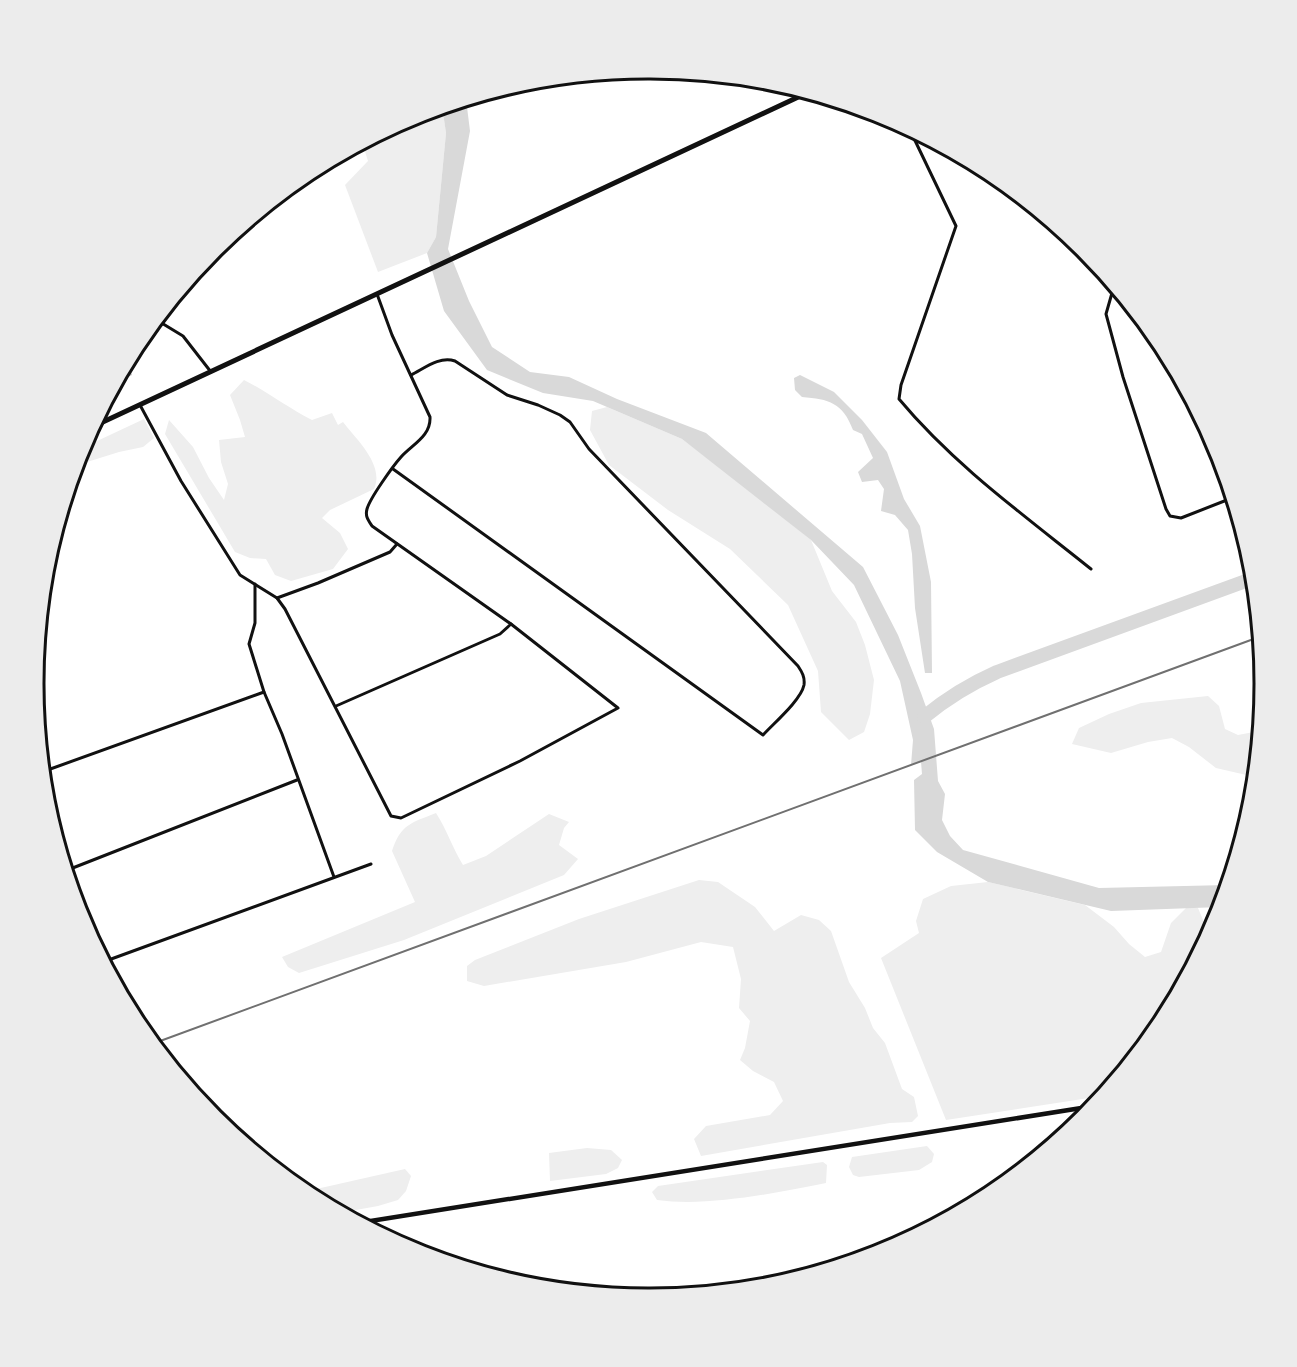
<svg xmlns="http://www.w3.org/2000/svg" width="1297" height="1367" viewBox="0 0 1297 1367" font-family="'Sofia Sans Condensed',sans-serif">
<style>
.green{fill:#eee}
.water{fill:#d9d9d9}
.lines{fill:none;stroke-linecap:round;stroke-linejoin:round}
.river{stroke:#d9d9d9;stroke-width:14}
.building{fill:#c4c4c4}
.minor{stroke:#111;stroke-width:3}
.tertiary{stroke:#111;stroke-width:4.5}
.primary{stroke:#111;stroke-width:5}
.rail{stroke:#707070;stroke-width:2}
.rim{fill:none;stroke:#111;stroke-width:3}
</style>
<rect width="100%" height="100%" fill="#fff"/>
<g class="green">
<polygon points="442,106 446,133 436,237 427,253 378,272 345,185 368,161 362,142 413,115"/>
<path d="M244,380C268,392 288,408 312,420L332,413L338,425L343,422C356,439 385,465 374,489L330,510L322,518L340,533L348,549L333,569L291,581L275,575L266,559L250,558L235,552L165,434L169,420L193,447L209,478L224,500L228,484L221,462L219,440L245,437L240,420L230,395Z"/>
<polygon points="607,407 682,439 764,501 811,540 832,591 856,622 865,645 874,680 870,714 864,732 849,740 821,712 818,671 788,605 730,549 668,510 609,465 590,430 592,411"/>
<polygon points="144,419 154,438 143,447 119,452 87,462 74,468 80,449"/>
<polygon points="1208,696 1219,706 1225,729 1238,735 1259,731 1255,777 1216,768 1189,747 1172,738 1148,742 1111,753 1072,744 1079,728 1109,714 1141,703"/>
<path d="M436,813C447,830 453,849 463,865L486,856L549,814L569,822L564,828L559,845L578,859L564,875L404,940L299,973L288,967L282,957L415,902L392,851C401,824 411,823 436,813Z"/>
<polygon points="699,880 718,882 755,907 774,931 801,915 819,920 831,931 849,982 865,1008 873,1028 885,1043 902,1089 914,1097 918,1116 912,1122 890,1123 701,1156 694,1139 706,1126 770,1115 783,1101 774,1082 753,1071 740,1060 745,1048 750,1021 739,1008 741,979 733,947 701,942 626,962 484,986 467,981 467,966 475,960 579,919"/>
<polygon points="988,882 1085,905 1114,927 1129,944 1145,957 1161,952 1171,923 1186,908 1198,908 1206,927 1206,940 1191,967 1175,982 1169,993 1166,1015 1160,1026 1102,1096 946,1120 881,958 919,933 916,921 923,899 951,886"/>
<polygon points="927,1146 934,1154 932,1162 919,1170 859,1177 853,1175 849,1167 852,1157"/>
<polygon points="587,1148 611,1150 622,1160 618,1168 606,1174 550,1181 549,1153"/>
<path d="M823,1162L827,1165L826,1183C776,1193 708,1207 657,1200L652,1192L658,1186Z"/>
<polygon points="405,1169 411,1176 406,1191 398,1200 378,1206 339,1213 303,1192"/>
</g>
<g class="water">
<polygon points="466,99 470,131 448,249 469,301 492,347 530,372 569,377 617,399 706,433 863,567 898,635 921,693 934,729 938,781 945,794 942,820 950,836 963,850 1099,888 1227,885 1221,907 1111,911 988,882 937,852 915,830 914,780 922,774 921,762 911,765 913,740 900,681 854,585 811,540 682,439 593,401 543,393 487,370 444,311 427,253 436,237 446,133 442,106"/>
<path d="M800,375L834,392L862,420L887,452L904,499L920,526L931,582L932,673H925L915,608L912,554L908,530L895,515L881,511L884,489L878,480L862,482L858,472L873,458L862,434L853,430C843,403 829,399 802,397L795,390L794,378Z"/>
</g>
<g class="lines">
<path class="river" d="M924,717C947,698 970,684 997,672L1254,578"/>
</g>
<polygon class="building" points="129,367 132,375 115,383 122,370"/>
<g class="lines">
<g class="minor">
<path d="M909,128L956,226L901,385L899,399C954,465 1025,516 1091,569"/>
<polyline points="1114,286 1106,314 1123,377 1166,509 1170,516 1181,518 1232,498"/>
<polyline points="155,319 183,336 211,372"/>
<polyline points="140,405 181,481 240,575 277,598 285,609 391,816 401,818 520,761 618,708 511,624"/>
<path d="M393,469L763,735C774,723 801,700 804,685C805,677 802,672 798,666L589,449L570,422L560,415L538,405L507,395L455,361C439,356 425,368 411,375"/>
<polyline points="255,584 255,623 249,644 264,692 282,734 334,877"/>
<polyline points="277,598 318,583 390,552 397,544"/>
<path d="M336,706L500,634L511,624L372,526C368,520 365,516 367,509C370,498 393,466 401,457C413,444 431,436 430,417L392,335L377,294"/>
<polyline points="42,772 264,692"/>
<polyline points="65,871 297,780"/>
<polyline points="103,962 371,864"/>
</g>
<polyline class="tertiary" points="358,1223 1094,1106"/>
<polyline class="primary" points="90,428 809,92"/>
<polyline class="rail" points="152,1044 1259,637"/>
</g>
<path d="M0 0H1297V1367H0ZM648 79H650A604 604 0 0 1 1254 683V684A604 604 0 0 1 650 1288H648A604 604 0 0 1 44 684V683A604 604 0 0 1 648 79Z" fill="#ececec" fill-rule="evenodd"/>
<path class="rim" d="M648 79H650A604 604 0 0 1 1254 683V684A604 604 0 0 1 650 1288H648A604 604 0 0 1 44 684V683A604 604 0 0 1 648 79Z"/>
</svg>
